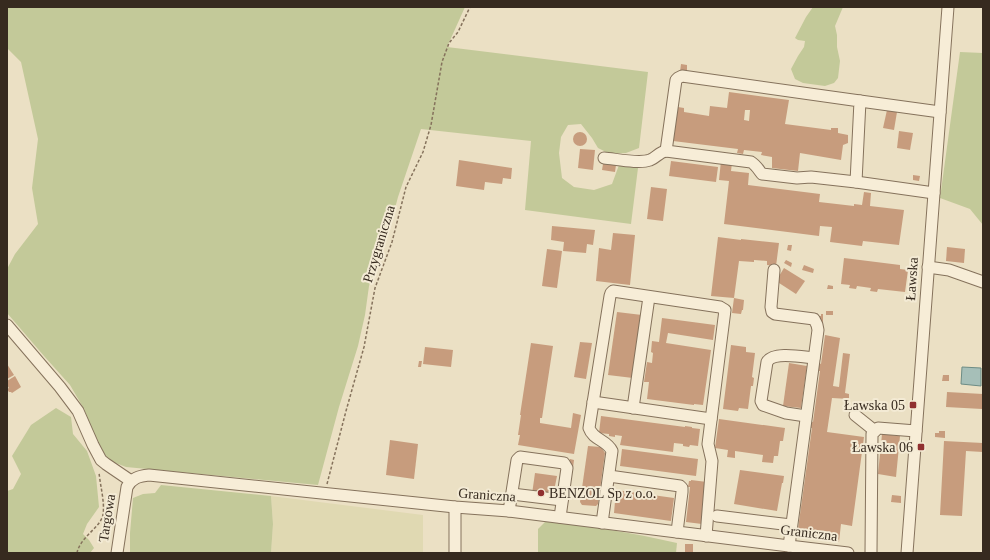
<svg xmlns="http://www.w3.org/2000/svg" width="990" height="560" viewBox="0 0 990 560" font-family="Georgia,serif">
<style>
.farmland{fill:#e0d9b2}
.green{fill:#c3c999}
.water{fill:#a6bfb8;stroke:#6d8c85}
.building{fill:#c79c7d;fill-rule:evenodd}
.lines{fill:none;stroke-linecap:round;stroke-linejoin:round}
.minor-casing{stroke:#85725c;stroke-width:13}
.path{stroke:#85725c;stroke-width:1.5;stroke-dasharray:3 2;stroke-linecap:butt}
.minor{stroke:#f7edd7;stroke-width:11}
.poi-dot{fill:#903030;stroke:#f3ead4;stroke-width:1.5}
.labels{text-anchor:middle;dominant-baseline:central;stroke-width:4;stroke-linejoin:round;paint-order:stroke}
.street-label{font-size:14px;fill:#362a1f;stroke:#f3ead4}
.poi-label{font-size:14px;fill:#362a1f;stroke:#f3ead4;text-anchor:end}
</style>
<rect width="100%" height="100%" fill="#ebe0c4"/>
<polygon class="farmland" points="271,496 423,515 423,553 271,553 273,524"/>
<g class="green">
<polygon points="7,7 465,7 447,47 648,72 639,148 626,153 610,154 598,148 592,138 581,124 568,125 561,137 559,153 562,178 574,187 594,190 612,184 619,165 638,168 631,224 525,210 531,141 421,129 398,197 386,242 369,286 365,315 358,346 339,407 318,485 126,467 113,462 106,456 97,441 84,409 70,385 44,356 7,313 7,269 15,254 38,224 32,188 38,139 21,62 7,48"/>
<polygon points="813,7 843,7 835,26 837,35 837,47 840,61 838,78 834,83 825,86 803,83 795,79 791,69 798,56 804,47 805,41 798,40 795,38 806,17"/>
<polygon points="960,52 983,53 983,225 970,209 940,198"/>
<polygon points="56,408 71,417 73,434 87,451 96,476 99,507 87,524 83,534 89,540 94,548 90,553 7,553 7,491 13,489 21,474 12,456 31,425"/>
<polygon points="161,485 271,496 273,524 271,553 130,553 130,533 133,498 143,494 155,493"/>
<path d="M546,521C590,526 634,533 677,543L676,553H538V529Z"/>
</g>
<polygon class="water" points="962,367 981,368 981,386 961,384"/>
<g class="building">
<polygon points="681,64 687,65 687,73 680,72"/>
<path d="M729,92L789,100L785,124L831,130V128H838V133L848,135V143L843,145L841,160L800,153L798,171L772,168V157L761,155L762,152L744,150L743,154L737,153L738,149L673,141L677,111L678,112V107L684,108V112L709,116L710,106L727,108ZM745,110H750L749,121L744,120Z"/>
<polygon points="887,110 897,112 894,130 883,128"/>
<polygon points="899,131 913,133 910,150 897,148"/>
<circle cx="580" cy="139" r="7"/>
<polygon points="580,149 595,150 593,170 578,168"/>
<polygon points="459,160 512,168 511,179 503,178 502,184 485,182 484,190 456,186"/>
<polygon points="671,161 718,167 716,182 669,176"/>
<polygon points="721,161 732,163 731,171 749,173 748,185 820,194 819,202 854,206 854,204 862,205 864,192 871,193 870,206 904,210 899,245 863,241 862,246 830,242 832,227 820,226 819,236 724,224 729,181 719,180"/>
<polygon points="603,164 616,165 615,172 602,170"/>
<polygon points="913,175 920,176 919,181 913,180"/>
<polygon points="651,187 667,189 663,221 647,219"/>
<polygon points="552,226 595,230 593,245 587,244 586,253 563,251 564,242 551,240"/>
<polygon points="613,233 635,235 630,285 596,281 599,248 611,250"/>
<polygon points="718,237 741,240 741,239 779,243 776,266 767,265 767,261 754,260 754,262 739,261 734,298 711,296"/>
<polygon points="788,245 792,245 791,251 787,250"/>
<polygon points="947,247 965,249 964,263 946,261"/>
<polygon points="547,249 562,251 557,288 542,286"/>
<polygon points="844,258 900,265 900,269 908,270 905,292 878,289 877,292 870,291 871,288 857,286 856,289 849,288 850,285 841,284"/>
<polygon points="786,260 792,263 791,267 784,263"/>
<polygon points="804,265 814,269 813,273 802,270"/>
<polygon points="784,268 805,281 796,294 776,281"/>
<polygon points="828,285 833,286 833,289 827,289"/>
<polygon points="734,298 744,300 743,310 742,310 741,314 732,313"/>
<rect x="826" y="311" width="7" height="4"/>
<polygon points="617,312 642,315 633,378 608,375"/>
<polygon points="821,314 823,314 823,323 819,323 820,316 821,316"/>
<polygon points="662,318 715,325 713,340 668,333 666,343 711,350 703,405 694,404 694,405 647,399 649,382 644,382 647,362 652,363 653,353 651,352 652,341 659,342"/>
<polygon points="825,335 840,338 833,386 839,387 843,353 850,354 845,393 849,394 849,399 832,398 827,432 864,437 852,526 841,524 839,542 797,536 812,428 809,428 810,421 813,422 820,371 818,371 819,363 821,364"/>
<polygon points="580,342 592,343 586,379 574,377"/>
<polygon points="531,343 553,346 542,418 540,418 540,423 571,428 573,413 581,415 574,454 518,445 520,435 518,435 521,415 520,415"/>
<polygon points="731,345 746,347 746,352 755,353 752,377 754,378 753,386 751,386 748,409 739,408 738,411 723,409"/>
<polygon points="425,347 453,350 451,367 423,364"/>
<polygon points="419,361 422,361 421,367 418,367"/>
<polygon points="789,363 807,366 801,408 783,406"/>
<polygon points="7,364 14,375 7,379"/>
<polygon points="943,375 949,375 949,381 942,381"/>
<polygon points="15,376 21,387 12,393 11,392 9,392 7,389 9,388 7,385 7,381"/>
<polygon points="947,392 983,394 982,409 946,407"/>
<polygon points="601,416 685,427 685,426 692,427 692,428 700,429 698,446 690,445 689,447 683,446 683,444 674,443 673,452 620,445 622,436 615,435 615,437 609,436 609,434 599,433"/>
<polygon points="719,419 785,428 783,441 780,441 778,456 774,456 773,463 762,462 763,455 735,451 735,458 727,457 728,450 715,448"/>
<polygon points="939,431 945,431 945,438 935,437 935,433 939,433"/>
<polygon points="882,434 900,436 896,477 878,474"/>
<polygon points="390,440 418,444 414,479 386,475"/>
<polygon points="944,441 983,443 983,452 966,451 962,516 940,515"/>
<polygon points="588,446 601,447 605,453 598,504 596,506 582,505 580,502"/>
<polygon points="622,449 698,459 696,476 620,466"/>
<polygon points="570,459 574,460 573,468 569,468"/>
<polygon points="740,470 784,476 783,483 782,483 777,511 734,504"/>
<polygon points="535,473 557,476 554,491 552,491 550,503 531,501"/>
<polygon points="691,480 707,482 702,524 686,522 690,487 688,487 689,481 691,481"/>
<polygon points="616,490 674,498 671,521 614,513"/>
<polygon points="892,495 901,496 901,503 891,502"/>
<rect x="685" y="544" width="8" height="9"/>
</g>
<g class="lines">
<defs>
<g id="minor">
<polyline points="860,101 940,112"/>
<polyline points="666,151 676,80 678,78 682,76 860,101 856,182"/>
<path d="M604,158C616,159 639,164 650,160C656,158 659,152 666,151L751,162C756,165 758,169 762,174L797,178L811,177L856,182L934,193"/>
<polyline points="928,267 949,270 983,282"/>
<polyline points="774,270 771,307 772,312 775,314 814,319 817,325 818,330 789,546"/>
<polyline points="7,325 60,387 78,411 93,445 101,460 106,464 131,481"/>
<polyline points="593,402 711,419"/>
<polyline points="633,408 649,297"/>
<polyline points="855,415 875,431"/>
<path d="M806,416L786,413L763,405L761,401L767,362C773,351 803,357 814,358"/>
<polyline points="609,476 680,486 682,488 682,492 677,532"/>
<polyline points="512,494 562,500"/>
<polyline points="509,511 517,460 520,457 564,463 567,468 560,517"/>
<polyline points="717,516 791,525"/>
<path d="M602,523L612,451C607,440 593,440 589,428L610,296L611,293L613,291L720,307L725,310L708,444L712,461L706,536"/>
<path d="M117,553L127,487C132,478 139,476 149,475L455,507L509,511L789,546L848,553"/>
<polyline points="455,553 455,507"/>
<polyline points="871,553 872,434 878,428 916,431"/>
<polyline points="907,553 948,7"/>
</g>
</defs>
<use href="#minor" class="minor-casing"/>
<g class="path">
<polyline points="327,484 346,411 364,347 375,288 392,242 406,187 423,152 431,125 442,62 449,43 458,32 470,7"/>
<path d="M77,553C80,537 100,528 103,515C105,502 100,485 99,472"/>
</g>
<use href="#minor" class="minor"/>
</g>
<g class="poi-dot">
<rect x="909" y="401" width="8" height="8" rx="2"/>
<rect x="917" y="443" width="8" height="8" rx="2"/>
<circle cx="541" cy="493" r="4"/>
</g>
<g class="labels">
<g class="street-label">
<text transform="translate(379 244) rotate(-73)">Przygraniczna</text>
<text transform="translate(912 279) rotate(-86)">Ławska</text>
<text transform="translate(487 495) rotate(4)">Graniczna</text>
<text transform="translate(107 518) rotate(-81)">Targowa</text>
<text transform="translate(809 533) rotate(7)">Graniczna</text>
</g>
<g class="poi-label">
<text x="905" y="405">Ławska 05</text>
<text x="913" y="447">Ławska 06</text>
<text x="549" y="493" text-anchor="start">BENZOL Sp z o.o.</text>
</g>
</g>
<rect width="990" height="560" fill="none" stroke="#362a1f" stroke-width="16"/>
</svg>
